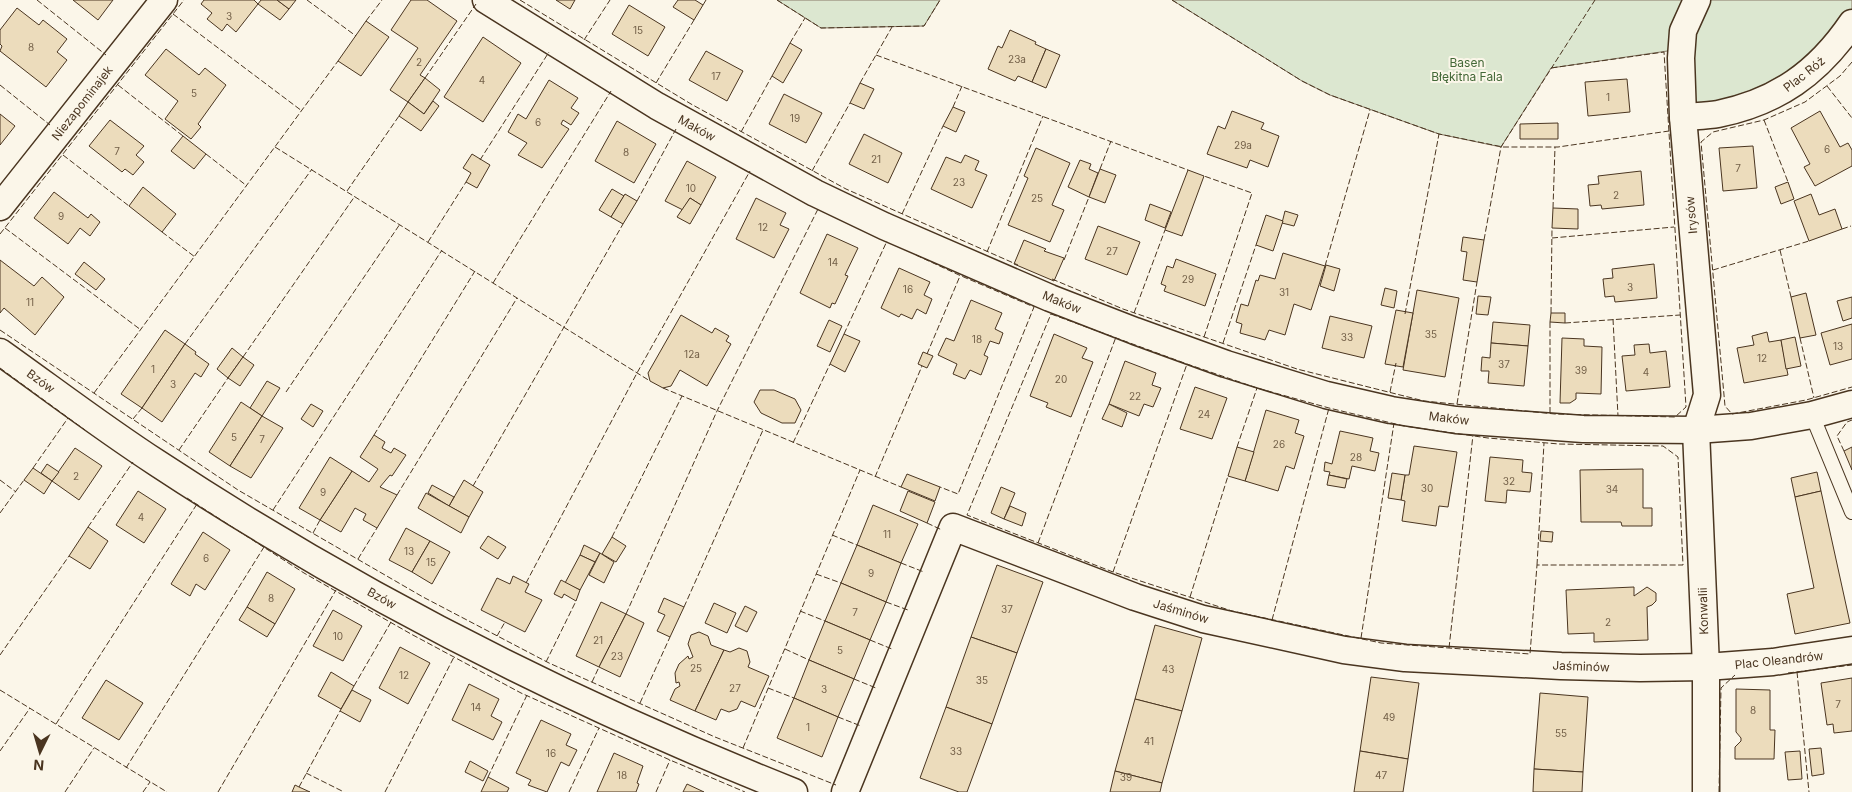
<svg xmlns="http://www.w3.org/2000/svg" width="1852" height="792" viewBox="0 0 1852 792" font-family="Inter,sans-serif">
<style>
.green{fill:#dce7d0;stroke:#887966}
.building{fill:#ecdcbc;stroke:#4a3520}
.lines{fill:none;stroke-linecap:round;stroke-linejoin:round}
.lane-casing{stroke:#4a3520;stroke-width:16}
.street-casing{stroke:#4a3520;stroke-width:29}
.lane{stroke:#fbf6e9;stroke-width:14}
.street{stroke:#fbf6e9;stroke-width:26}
.fence{stroke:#4a3520;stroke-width:1;stroke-dasharray:6 2.5;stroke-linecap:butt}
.labels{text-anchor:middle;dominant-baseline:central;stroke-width:4;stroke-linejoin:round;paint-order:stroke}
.number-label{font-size:10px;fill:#725f47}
.park-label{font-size:12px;fill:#436837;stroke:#fbf6e9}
.street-label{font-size:12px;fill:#4a3520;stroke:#fbf6e9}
</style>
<rect width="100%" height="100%" fill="#fbf6e9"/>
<g class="green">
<polygon points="777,0 940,0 924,26 821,28"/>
<polygon points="1172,0 1852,0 1852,23 1787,89 1683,117 1681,49 1551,68 1501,147 1439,134 1330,95 1302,81"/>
</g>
<g class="building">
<polygon points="73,0 113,0 98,20"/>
<polygon points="204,0 254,0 258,4 236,32 227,24 222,31 207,19 212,13 201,4"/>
<polygon points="261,0 277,0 289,9 280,20 258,4"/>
<polygon points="277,0 296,0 289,9"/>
<polygon points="411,0 427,0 457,21 420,75 425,78 408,102 390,90 418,48 391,30"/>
<polygon points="556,0 575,0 570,9"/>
<polygon points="678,0 695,0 703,5 694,20 673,7"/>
<polygon points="629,5 665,27 648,56 612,34"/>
<polygon points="17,8 39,25 43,20 67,39 57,52 67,60 46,87 0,51 2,46 0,44 0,30"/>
<polygon points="366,21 389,37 361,76 338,61"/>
<polygon points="1010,30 1036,42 1035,44 1046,49 1032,82 1018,76 1015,81 988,69 998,46 1002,48"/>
<polygon points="483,37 521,63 483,122 444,97"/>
<polygon points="790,43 802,50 783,83 772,76"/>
<polygon points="166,49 199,75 205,68 226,85 198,124 201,127 191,139 165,119 178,101 145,75"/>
<polygon points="1046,49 1060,55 1046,88 1032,82"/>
<polygon points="706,51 743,71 727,101 689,80"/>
<polygon points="425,78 440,90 424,114 408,102"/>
<polygon points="1627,79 1630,112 1588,116 1585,82"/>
<polygon points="549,80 578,98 571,108 579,113 571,125 563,120 561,124 569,129 542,168 518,155 527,143 508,132 518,114 526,119"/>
<polygon points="860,83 874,89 864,109 850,103"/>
<polygon points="784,94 822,113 806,143 769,124"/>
<polygon points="433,101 439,106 421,131 399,116 408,102 424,114"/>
<polygon points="953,107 965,112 956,132 943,126"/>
<polygon points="1232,111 1264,123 1261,129 1279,136 1268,167 1250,160 1247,168 1207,154 1218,126 1225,129"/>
<polygon points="1820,111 1840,147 1848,143 1852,150 1852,166 1815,186 1804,167 1810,164 1791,128"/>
<polygon points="0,114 15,126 0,145"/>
<polygon points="110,120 144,146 136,155 144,162 133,175 125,169 122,172 89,146"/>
<polygon points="617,121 656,144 634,183 595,161"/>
<polygon points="1558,123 1558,139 1520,139 1520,124"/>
<polygon points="864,134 902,153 888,183 849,164"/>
<polygon points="183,136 206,154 194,169 171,151"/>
<polygon points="1753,146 1757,188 1723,191 1719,148"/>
<polygon points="1036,148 1070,163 1052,205 1064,210 1050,242 1008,225 1028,178 1024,176"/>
<polygon points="472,154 490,165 477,188 466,182 471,173 463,168"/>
<polygon points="965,155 979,161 975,170 987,175 972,208 931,189 946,157 961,163"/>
<polygon points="1080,160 1091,164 1089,169 1098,173 1089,197 1068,187"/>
<polygon points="687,161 716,177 701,205 690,198 683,210 665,201"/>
<polygon points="1100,169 1116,175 1105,203 1089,197"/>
<polygon points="1188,170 1204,176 1182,236 1165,230"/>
<polygon points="1641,171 1644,205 1602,209 1601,205 1590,206 1588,185 1599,184 1598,176"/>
<polygon points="1788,182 1794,199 1781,204 1775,187"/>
<polygon points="143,187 176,214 162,232 129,206"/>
<polygon points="612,189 624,196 611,217 599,210"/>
<polygon points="54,192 88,218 91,214 100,222 90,236 80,228 68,244 34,218"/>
<polygon points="625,194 637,201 623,224 611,217"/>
<polygon points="1811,194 1819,215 1835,209 1842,229 1809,241 1794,201"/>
<polygon points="690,198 701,205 690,224 677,217"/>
<polygon points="756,198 786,213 780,225 789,229 774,258 736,239"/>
<polygon points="1150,204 1171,212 1165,228 1145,220"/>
<polygon points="1553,208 1578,209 1578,229 1552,228"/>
<polygon points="1285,211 1298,215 1294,226 1282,223"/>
<polygon points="1266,215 1283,221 1273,251 1256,245"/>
<polygon points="1098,226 1140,242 1127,275 1085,259"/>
<polygon points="827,234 858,248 845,275 848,276 835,304 832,303 830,308 800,293"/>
<polygon points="1463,237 1484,240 1477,282 1463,280 1467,252 1461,251"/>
<polygon points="1024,240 1046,249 1044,251 1064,258 1054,281 1014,264"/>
<polygon points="1283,253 1325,266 1311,310 1294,304 1285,335 1269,330 1265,340 1240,333 1242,324 1236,322 1241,304 1248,306 1256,280 1258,281 1260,275 1275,279"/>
<polygon points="1176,259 1216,274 1205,306 1164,291 1166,286 1161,284 1167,266 1173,268"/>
<polygon points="0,260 34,286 42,277 64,297 35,335 4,308 0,313"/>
<polygon points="84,262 105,279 96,290 75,274"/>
<polygon points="1654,264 1657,298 1615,302 1614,296 1605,297 1603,279 1613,278 1612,269"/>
<polygon points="1326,265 1340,269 1334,291 1320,286"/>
<polygon points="899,268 930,282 924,295 932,299 926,314 917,309 912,319 901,314 899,317 881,308"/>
<polygon points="1385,288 1397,291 1394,308 1381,305"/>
<polygon points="1417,290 1459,298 1445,377 1403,370"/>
<polygon points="1806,293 1816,335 1800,338 1791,297"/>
<polygon points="1478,296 1491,297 1488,315 1476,314"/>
<polygon points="1852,297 1852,318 1843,321 1837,301"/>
<polygon points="971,300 1002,313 995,329 1003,333 999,344 990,341 984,355 988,357 981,375 970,370 965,379 953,374 957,364 938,355 946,338 954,341"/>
<polygon points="1396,310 1413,313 1403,367 1385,364"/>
<polygon points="1551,313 1565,313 1565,323 1550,322"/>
<polygon points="681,315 712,333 715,328 729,336 726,341 731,344 707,386 680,370 671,386 663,388 650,381 648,373"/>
<polygon points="1330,316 1372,326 1364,358 1322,348"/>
<polygon points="829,320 842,326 830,352 817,346"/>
<polygon points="1493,322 1530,325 1528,346 1491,343"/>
<polygon points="1852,324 1852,359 1830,365 1821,333"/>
<polygon points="165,330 185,344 142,408 121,394"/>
<polygon points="1767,332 1769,342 1781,340 1788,375 1744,383 1737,348 1754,345 1752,336"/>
<polygon points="844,334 860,341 845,372 830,364"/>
<polygon points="1054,334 1087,348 1082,358 1093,362 1071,417 1046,407 1048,403 1030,396"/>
<polygon points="1795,337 1801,366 1786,369 1781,340"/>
<polygon points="1562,338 1584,339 1584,346 1602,347 1601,394 1576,393 1576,399 1570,403 1560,403"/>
<polygon points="1491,343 1528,346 1524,386 1488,383 1489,371 1481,371 1482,357 1490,358"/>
<polygon points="185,344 196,352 195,354 209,364 201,377 195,373 162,422 142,408"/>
<polygon points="1649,344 1650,353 1666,351 1670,387 1626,391 1622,356 1635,355 1634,345"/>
<polygon points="232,348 243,357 228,378 217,369"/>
<polygon points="923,352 933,356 927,368 918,364"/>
<polygon points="243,357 254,365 240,386 228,378"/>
<polygon points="1125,361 1156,373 1152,385 1161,388 1153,407 1144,404 1139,416 1109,404"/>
<polygon points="267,381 280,388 262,416 250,408"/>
<polygon points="1195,387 1227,398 1212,439 1180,429"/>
<polygon points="760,390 774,390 795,399 801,410 795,423 782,423 761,413 754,402"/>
<polygon points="241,402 262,416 230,466 209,452"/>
<polygon points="311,404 323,411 313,427 301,419"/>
<polygon points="1109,404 1127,413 1122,427 1102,419"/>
<polygon points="1266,410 1299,420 1295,433 1304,436 1294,469 1286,466 1278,491 1245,481"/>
<polygon points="262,416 283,428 251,478 230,466"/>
<polygon points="1340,431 1373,438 1370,451 1379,453 1375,471 1352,466 1349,479 1329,475 1330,472 1324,471 1325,462 1332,464"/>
<polygon points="374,435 385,442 382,448 391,453 394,448 406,455 392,476 390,475 380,487 397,495 377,528 363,520 366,514 355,508 341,532 320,520 352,471 369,482 378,469 360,457"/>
<polygon points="1414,446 1457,452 1448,507 1439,506 1436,526 1402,521 1405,501 1401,500 1405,475 1409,475"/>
<polygon points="1237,447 1254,452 1245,481 1228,476"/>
<polygon points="1852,447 1852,470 1844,451"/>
<polygon points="75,448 102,466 79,500 52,481"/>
<polygon points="330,457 352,471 320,520 299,508"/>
<polygon points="1490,457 1523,460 1522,472 1532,473 1530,492 1507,490 1506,503 1485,501"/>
<polygon points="47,464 59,472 52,481 41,473"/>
<polygon points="33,468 52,481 44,494 24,480"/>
<polygon points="1643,469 1643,508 1652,508 1652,526 1622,526 1621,522 1581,522 1580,470"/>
<polygon points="1817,472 1821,491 1795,497 1791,478"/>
<polygon points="1392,473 1405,475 1401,500 1388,498"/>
<polygon points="907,474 940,487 935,501 901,487"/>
<polygon points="1329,475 1347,479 1345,488 1327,485"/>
<polygon points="464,480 483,492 469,517 449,506"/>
<polygon points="432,485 454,497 449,506 428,493"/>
<polygon points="1001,487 1015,493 1004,519 991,513"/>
<polygon points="138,491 166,509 144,543 116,525"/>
<polygon points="908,491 935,502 927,523 900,511"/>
<polygon points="1821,491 1850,623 1795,634 1787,594 1814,588 1795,497"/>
<polygon points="426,493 469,517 461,533 418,508"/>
<polygon points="873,505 918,524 901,563 857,545"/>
<polygon points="1010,506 1026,513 1022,526 1004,519"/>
<polygon points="88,527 108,541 90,569 69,556"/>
<polygon points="406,528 430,541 412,572 389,560"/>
<polygon points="1541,531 1553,532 1552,542 1540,541"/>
<polygon points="203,532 230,550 205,590 196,584 190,596 171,584"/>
<polygon points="488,536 506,547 498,559 480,548"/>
<polygon points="612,537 626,546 616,562 602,554"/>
<polygon points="430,541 450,552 432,584 412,572"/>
<polygon points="584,545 600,553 595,562 580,555"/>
<polygon points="857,545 901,563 886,602 841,583"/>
<polygon points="600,553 614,562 604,583 589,575"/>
<polygon points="580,555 595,562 580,590 565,583"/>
<polygon points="997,565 1043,582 1017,653 971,637"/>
<polygon points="267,572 295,589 275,624 247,607"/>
<polygon points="513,576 529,584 525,592 542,600 525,632 481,610 497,578 510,584"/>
<polygon points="561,580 580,590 576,601 564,594 562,598 554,594"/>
<polygon points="841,583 886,602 870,640 825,621"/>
<polygon points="1634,587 1634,596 1647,587 1656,593 1656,601 1652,605 1647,607 1648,640 1594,642 1594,633 1568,634 1566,590"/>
<polygon points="664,598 684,607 670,637 657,631 665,615 658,612"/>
<polygon points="601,602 626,614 599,667 576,656"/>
<polygon points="714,603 736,613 727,633 705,623"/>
<polygon points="745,606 757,612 747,632 735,626"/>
<polygon points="247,607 275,624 267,637 239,620"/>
<polygon points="333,610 362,626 343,661 313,646"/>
<polygon points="626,614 644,623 620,677 599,667"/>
<polygon points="825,621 870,640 854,679 809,660"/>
<polygon points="1155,625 1202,638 1182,711 1135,699"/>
<polygon points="699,632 708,636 711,645 724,650 695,711 670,700 675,689 680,686 679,682 676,683 675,673 679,664 688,656 689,659 693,657 688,644 691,635"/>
<polygon points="971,637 1017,653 992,724 946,707"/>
<polygon points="400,647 430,663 408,704 379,688"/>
<polygon points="739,648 747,651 750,662 748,667 769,676 755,707 741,701 737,709 729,712 721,709 716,720 695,711 724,650 730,652"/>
<polygon points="809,660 854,679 838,717 794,698"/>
<polygon points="331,672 354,686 341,709 318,696"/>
<polygon points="1371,677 1419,683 1408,759 1360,751"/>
<polygon points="1852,678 1852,731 1834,733 1833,724 1827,725 1821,683"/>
<polygon points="106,680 143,703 119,740 82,718"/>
<polygon points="469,684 499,699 491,716 502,722 493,740 452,720"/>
<polygon points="1736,689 1770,690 1770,730 1775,730 1774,759 1735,759 1735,747 1741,741 1741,738 1736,732"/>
<polygon points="352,690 371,700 360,722 340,711"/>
<polygon points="1540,693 1588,697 1583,772 1534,769"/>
<polygon points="794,698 838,717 822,757 777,738"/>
<polygon points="1135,699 1182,711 1162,783 1115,771"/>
<polygon points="946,707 992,724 967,792 959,792 920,778"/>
<polygon points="541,720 571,734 566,745 577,750 569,766 561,762 547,792 528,785 531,780 516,773"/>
<polygon points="1821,748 1824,774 1812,776 1809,749"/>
<polygon points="1360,751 1408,759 1403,792 1354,792"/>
<polygon points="1800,751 1802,779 1788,780 1785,752"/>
<polygon points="614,753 643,766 637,783 639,784 636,792 597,792"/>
<polygon points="470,761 488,771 483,781 465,772"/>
<polygon points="1534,769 1583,772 1582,792 1533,792"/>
<polygon points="1115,771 1162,783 1160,792 1110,792"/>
<polygon points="488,777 509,788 507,792 481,792"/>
<polygon points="687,784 704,792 683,792"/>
<polygon points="295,785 299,787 310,792 292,792"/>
</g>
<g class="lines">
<defs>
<polyline id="lane" points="1812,415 1852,512"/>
<g id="street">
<polyline points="486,0 657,106 815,193 884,226 1050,298 1135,331 1226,364 1326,395 1391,410 1456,420 1583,429 1696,430 1751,426 1812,415 1852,404"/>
<polyline points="1697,0 1683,31 1681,58 1683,117 1707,395 1696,430 1706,667 1706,792"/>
<path d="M1683,117C1694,116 1707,116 1718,114C1777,102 1818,73 1852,23"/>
<polyline points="0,207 164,0"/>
<path d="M0,352C52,389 103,428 157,463C356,594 572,704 794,792"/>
<polyline points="845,792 953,527 1135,597 1203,619 1344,650 1405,658 1561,666 1640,668 1706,667 1773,662 1852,650"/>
</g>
</defs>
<use href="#lane" class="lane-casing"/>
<use href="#street" class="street-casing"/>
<use href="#lane" class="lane"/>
<use href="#street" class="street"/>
<g class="fence">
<polyline points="37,0 106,55"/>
<polyline points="307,0 356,36"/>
<polyline points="520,0 691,104 846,189 1018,265"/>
<polyline points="777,0 821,28 924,26 940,0"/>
<polyline points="1172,0 1302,81 1330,95 1439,134 1503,147 1558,147 1669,131"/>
<polyline points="703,5 706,0"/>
<polyline points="173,14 302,111"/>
<polyline points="366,21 382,0"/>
<polyline points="584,40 610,0"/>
<polyline points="790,43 805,18"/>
<polyline points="876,55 1188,170"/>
<polyline points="1852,62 1840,76 1805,102 1764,120 1713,132 1701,142 1725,406 1732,414 1806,400 1852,387"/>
<polyline points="425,78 476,4"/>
<polyline points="656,83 694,20"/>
<polyline points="860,83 892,27"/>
<polyline points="0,85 50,125"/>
<polyline points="118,85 183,136"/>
<polyline points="1827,86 1852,118"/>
<polyline points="953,107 962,86"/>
<polyline points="1764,120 1788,182"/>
<polyline points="741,132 772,76"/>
<polyline points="275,147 650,381"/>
<polyline points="206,154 247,186"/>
<polyline points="63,155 129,206"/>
<polyline points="480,160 549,52"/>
<polyline points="1100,169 1111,141"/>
<polyline points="812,171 850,103"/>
<polyline points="347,191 399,116"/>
<polyline points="637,201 676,129"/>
<polyline points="1553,208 1555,147"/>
<polyline points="902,214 943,126"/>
<polyline points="5,228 141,330"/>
<polyline points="1842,229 1851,226"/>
<polyline points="162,232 195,257"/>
<polyline points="0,234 184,0"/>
<polyline points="1552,238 1674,227"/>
<polyline points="1484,240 1501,147 1595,0"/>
<polyline points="428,242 466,182"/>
<polyline points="1780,250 1791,297"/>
<polyline points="987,252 1043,116"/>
<polyline points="916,255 959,275 1034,307 958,494 940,487"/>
<polyline points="1064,260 1089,197"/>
<polyline points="1325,266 1370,110"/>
<polyline points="1713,270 1809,241"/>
<polyline points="1052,279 1123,309 1297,369 1424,401 1555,414 1675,417 1686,407 1664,52 1551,68"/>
<polyline points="493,283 611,91"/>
<polyline points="1134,313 1165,230"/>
<polyline points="1551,313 1552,228"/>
<polygon points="1051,314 1187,364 1257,388 1329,408 1404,426 1488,438 1559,444 1663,446 1678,457 1683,565 1537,565 1530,654 1381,643 1232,611 1113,572 987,523 967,515"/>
<polyline points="1405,314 1439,134"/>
<polyline points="1613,319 1618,416"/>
<polyline points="1565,323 1680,315"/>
<polyline points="0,330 238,490 423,597 549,663 715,737 836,785"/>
<polyline points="844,334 887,241"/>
<polyline points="1204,337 1252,193 1204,176"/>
<polyline points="1800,338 1814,398"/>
<polyline points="1223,343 1256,245"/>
<polyline points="185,344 312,169"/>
<polyline points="927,354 960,276"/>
<polyline points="243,357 355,196"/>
<polyline points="0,368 85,430"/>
<polyline points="663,388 901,487"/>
<polyline points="286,392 400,224"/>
<polyline points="1390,392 1396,363"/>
<polyline points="94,393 338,61"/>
<polyline points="1457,404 1477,282"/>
<polyline points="1550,413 1550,322"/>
<polyline points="133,419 142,408"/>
<polyline points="374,435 475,271"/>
<polyline points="793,443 830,364"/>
<polyline points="1237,447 1257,388"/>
<polyline points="179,450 228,378"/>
<polyline points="1844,451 1837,436 1847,422 1852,420"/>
<polyline points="33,468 68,418"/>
<polyline points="875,477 922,366"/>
<polyline points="0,480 16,492"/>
<polyline points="473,486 623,224"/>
<polyline points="397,495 517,298"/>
<polyline points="187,498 304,573 411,634 521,693 670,760 745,792"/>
<polyline points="273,510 442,250"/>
<polyline points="0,513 24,480"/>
<polyline points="927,523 942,530"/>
<polyline points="88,527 133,462"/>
<polyline points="313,533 320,520"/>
<polyline points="832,535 857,545"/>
<polyline points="612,537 682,396"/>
<polyline points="1038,543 1116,337"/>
<polyline points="358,559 377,528"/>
<polyline points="901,563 924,572"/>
<polyline points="1537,565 1544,443"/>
<polyline points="1113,572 1187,364"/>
<polyline points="816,574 841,583"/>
<polyline points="526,583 637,373 750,171"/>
<polyline points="1190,597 1228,476"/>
<polyline points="886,602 908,610"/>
<polyline points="684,607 763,430"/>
<polyline points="800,611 825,621"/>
<polyline points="626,614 717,411 819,207"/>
<polyline points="1272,620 1329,408"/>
<polyline points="497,636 505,622"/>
<polyline points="1361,638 1394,423"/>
<polyline points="870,640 892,649"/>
<polyline points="1449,648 1473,435"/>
<polyline points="785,649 809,660"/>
<polyline points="0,655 69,556"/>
<polyline points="546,662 576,601"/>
<polyline points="1797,672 1809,792"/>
<polyline points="1788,673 1852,665"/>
<polyline points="854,679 876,688"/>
<polyline points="592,682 599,667"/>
<polyline points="354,686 391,622"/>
<polyline points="768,688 794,698"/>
<polyline points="0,690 167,792"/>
<polyline points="640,703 670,637"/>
<polyline points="838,717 861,726"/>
<polyline points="56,724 197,504"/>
<polyline points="743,748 860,470"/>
<polyline points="0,751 30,708"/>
<polyline points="126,768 264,547"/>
<polyline points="306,773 344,792"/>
<polyline points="488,777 527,695"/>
<polyline points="299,787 340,711"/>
<polyline points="65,792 94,748"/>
<polyline points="143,792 150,782"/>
<polyline points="218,792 336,590"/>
<polyline points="385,792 454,657"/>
<polyline points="569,792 599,728"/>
<polyline points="656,792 670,760"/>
<polyline points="1719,792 1721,688 1735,675"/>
</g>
</g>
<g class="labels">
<g class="number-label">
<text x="229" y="16">3</text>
<text x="638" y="30">15</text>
<text x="31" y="47">8</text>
<text x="1017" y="59">23a</text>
<text x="419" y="62">2</text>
<text x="716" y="76">17</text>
<text x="482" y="80">4</text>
<text x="194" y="93">5</text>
<text x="1608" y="97">1</text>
<text x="795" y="118">19</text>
<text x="538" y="122">6</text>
<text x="1243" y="145">29a</text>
<text x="1827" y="149">6</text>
<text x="117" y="151">7</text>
<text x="626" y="152">8</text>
<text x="876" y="159">21</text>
<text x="1738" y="168">7</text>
<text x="959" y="182">23</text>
<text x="691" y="188">10</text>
<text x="1616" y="195">2</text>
<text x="1037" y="198">25</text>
<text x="61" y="216">9</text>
<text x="763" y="227">12</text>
<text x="1112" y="251">27</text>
<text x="833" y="262">14</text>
<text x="1188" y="279">29</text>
<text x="1630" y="287">3</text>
<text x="908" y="289">16</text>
<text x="1284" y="292">31</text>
<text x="30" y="302">11</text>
<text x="1431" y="334">35</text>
<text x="1347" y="337">33</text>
<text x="977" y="339">18</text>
<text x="1838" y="346">13</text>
<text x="692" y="354">12a</text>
<text x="1762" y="358">12</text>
<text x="1504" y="364">37</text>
<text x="153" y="369">1</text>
<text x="1581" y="370">39</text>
<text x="1646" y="372">4</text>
<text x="1061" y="379">20</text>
<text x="173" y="384">3</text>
<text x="1135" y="396">22</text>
<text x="1204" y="414">24</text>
<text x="234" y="437">5</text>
<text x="262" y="439">7</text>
<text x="1279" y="444">26</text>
<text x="1356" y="457">28</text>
<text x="76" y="476">2</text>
<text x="1509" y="481">32</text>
<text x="1427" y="488">30</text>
<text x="1612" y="489">34</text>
<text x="323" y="492">9</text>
<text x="141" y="517">4</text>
<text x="887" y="534">11</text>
<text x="409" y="551">13</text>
<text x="206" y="558">6</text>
<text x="431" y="562">15</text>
<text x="871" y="573">9</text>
<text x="271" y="598">8</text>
<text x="1007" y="609">37</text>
<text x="855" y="612">7</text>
<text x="1608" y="622">2</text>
<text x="338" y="636">10</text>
<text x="598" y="640">21</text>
<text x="840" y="650">5</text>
<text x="617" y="656">23</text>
<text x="696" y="668">25</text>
<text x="1168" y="669">43</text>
<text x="404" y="675">12</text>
<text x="982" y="680">35</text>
<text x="735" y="688">27</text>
<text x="824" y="689">3</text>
<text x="1838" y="704">7</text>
<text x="476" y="707">14</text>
<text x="1753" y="710">8</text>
<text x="1389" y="717">49</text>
<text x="808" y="727">1</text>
<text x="1561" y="733">55</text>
<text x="1149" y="741">41</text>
<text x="956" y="751">33</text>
<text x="551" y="753">16</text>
<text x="622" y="775">18</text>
<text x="1381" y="775">47</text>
<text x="1126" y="777">39</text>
</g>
<g class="park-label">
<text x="1467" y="62">Basen<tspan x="1467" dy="14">Błękitna Fala</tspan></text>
</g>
<g class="street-label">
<text transform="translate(1804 74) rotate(-38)">Plac Róż</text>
<text transform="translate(82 103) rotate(-52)">Niezapominajek</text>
<text transform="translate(697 128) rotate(29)">Maków</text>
<text transform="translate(1691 215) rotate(-95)">Irysów</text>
<text transform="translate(1062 302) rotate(22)">Maków</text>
<text transform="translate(41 381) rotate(36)">Bzów</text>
<text transform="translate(1449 418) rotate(7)">Maków</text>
<text transform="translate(382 598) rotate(29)">Bzów</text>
<text transform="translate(1181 611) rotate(17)">Jaśminów</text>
<text transform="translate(1703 611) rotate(-92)">Konwalii</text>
<text transform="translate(1779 660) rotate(-6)">Plac Oleandrów</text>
<text transform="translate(1581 666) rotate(2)">Jaśminów</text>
</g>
</g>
<g transform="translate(40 752) rotate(185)" stroke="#fbf6e9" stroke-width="4" paint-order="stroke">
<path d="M0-4L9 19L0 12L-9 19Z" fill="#4a3520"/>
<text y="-8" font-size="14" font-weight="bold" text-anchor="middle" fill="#4a3520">N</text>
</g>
</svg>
